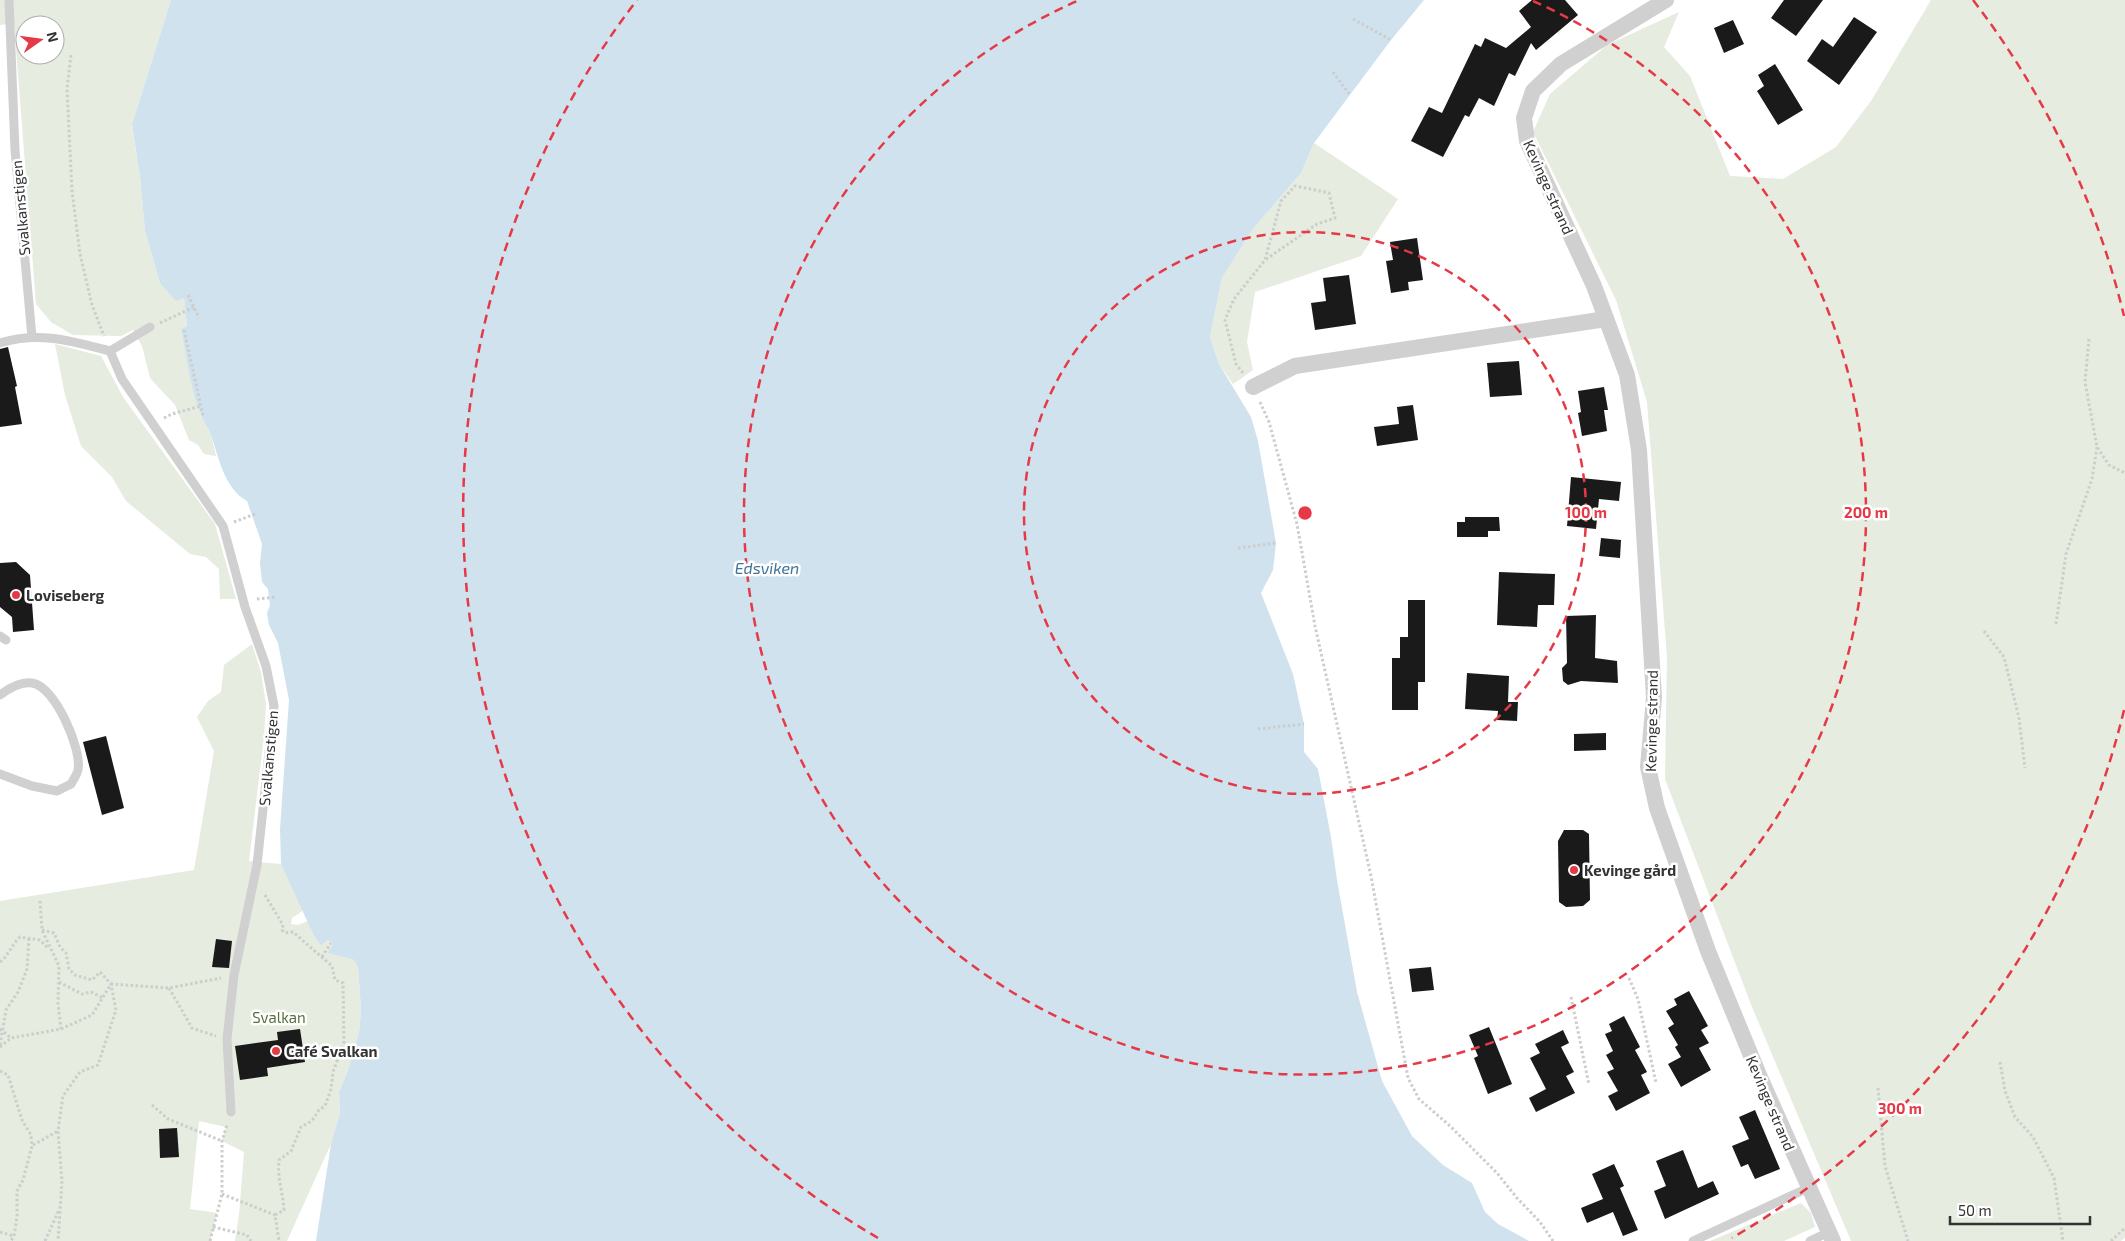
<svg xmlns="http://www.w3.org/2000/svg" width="2125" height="1241" viewBox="0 0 2125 1241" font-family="'Exo 2',sans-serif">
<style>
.green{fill:#e6ecdf;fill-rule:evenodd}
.water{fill:#cfe2ee}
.building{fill:#1a1a1a}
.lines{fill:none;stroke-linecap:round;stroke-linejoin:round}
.path{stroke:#cdcdcd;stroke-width:3;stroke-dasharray:2.5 2.5;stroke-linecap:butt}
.service{stroke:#d0d0d0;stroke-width:9}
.minor{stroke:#d0d0d0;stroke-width:16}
.ring{fill:none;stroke:#e63946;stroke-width:2.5;stroke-dasharray:9 6}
.poi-dot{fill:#e63946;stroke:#fff;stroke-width:2}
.labels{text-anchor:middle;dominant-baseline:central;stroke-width:5;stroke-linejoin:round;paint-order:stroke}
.street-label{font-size:15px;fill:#333;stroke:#fff}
.poi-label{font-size:15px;font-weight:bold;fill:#333;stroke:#fff;text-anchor:start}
.park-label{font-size:15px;fill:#56703f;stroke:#fff}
.water-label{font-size:16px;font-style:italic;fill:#3f7597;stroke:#fff}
.centre{fill:#e63946;stroke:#fff;stroke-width:2.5}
.ring-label{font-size:15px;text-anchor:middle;font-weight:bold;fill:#e63946;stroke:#fff;stroke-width:5;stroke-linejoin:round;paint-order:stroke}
</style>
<rect width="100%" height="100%" fill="#fff"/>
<g class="green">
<path d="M0,0H171L132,126L140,177L145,231L160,283L184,297L187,326L181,329L195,394L201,416L211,434L216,456L204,454L198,445L189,440L175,405L150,378L142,346L133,330L121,336L73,335L51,322L36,304L14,23L0,25ZM25,25H55V55H25Z"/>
<polygon points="1931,0 2125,0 2125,1238 2121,1241 1851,1241 1752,1007 1665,779 1667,657 1647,402 1616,300 1533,132 1550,94 1607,45 1679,12 1664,47 1690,76 1730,176 1783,179 1836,147 1871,101"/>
<polygon points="1314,143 1398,199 1361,256 1255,292 1247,342 1253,370 1233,384 1219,364 1210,337 1222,278 1253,229 1301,173"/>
<polygon points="55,344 101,356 123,397 215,524 236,599 220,599 219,569 206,557 190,554 126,501 112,477 81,446 65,395"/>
<polygon points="252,644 261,672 266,704 264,737 249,861 281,864 304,910 292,918 291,924 298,925 308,921 315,938 321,944 328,940 333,944 329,953 354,960 358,966 361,1010 359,1033 347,1073 339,1092 340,1113 331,1144 287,1241 235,1241 239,1215 244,1152 222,1141 226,1127 199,1121 190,1209 217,1213 210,1241 0,1241 0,901 194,870 214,751 197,717 208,701 221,692 224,665"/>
<polygon points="1801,1203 1811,1213 1815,1227 1784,1241 1710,1241"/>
</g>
<path class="water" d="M171,0H1424L1391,40L1314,143L1301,173L1253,229L1222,278L1210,337L1219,364L1251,417L1258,441L1276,543L1273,570L1261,593L1293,674L1304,724V752L1318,769L1331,837L1337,880L1357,992L1382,1081L1412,1136L1443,1165L1472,1183L1485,1212L1498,1224L1529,1241H316L331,1144L340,1113L339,1092L347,1073L359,1033L361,1010L358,967L354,960L328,953L333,944L328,940L321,945L315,938L281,864L280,829L289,700L278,643L269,625L267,613L270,605L268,589L262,582L260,563L262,544L247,501C224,488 219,458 211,435C209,428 203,422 201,415C190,388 187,357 181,329L187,326L184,298L176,301L160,283L145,231L140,177L132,125Z"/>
<g class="building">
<polygon points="1532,0 1565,0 1578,15 1536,50 1531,43 1515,76 1509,73 1494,106 1479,98 1469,117 1465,115 1443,157 1411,141 1429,107 1442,113 1475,44 1481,47 1485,38 1506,48 1531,27 1519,11"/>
<polygon points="1784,0 1823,0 1796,36 1771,18"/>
<polygon points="1854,17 1877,32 1839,85 1807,61 1822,39 1833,47"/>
<polygon points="1733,20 1744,44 1724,53 1714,28"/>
<polygon points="1775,64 1803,110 1778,125 1757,91 1764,86 1758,75"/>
<polygon points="1417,238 1423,280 1408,282 1409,290 1391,293 1386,261 1393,260 1390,242"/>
<polygon points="1349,275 1356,324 1315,330 1311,303 1326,301 1323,278"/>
<polygon points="8,347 17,386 15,387 22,424 0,427 0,349"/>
<polygon points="1519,361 1522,395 1490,397 1487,363"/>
<polygon points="1604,387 1608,410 1604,410 1607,431 1582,436 1578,413 1581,412 1578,391"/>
<polygon points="1413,405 1418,440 1377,446 1374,427 1399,424 1397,407"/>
<polygon points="1571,477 1621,482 1619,501 1599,499 1596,529 1567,526"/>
<polygon points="1465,517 1499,517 1500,531 1488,531 1488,537 1457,537 1457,522 1465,522"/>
<polygon points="1601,538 1621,540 1620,558 1599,556"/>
<polygon points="16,562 30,575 34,630 13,632 12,617 0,607 0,563"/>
<polygon points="1499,572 1555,574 1554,605 1538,605 1537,627 1497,625"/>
<polygon points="1408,600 1425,600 1425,682 1418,682 1418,710 1392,710 1392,658 1400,658 1400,637 1408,637"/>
<polygon points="1596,615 1595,658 1617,661 1618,683 1581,681 1568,685 1563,681 1562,668 1567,663 1566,616"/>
<polygon points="1467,673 1509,676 1508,702 1518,702 1517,721 1497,720 1498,711 1465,709"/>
<polygon points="1606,733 1606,750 1574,751 1574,734"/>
<polygon points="106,736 124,808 102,815 83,742"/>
<polygon points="1564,830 1583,830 1589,834 1590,900 1583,906 1566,907 1559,902 1558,841"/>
<polygon points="216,939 232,941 229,968 212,967"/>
<polygon points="1431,967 1434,990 1412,992 1409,969"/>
<polygon points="1689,991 1708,1026 1701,1030 1709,1043 1699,1048 1711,1070 1681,1087 1668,1064 1681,1057 1675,1047 1678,1045 1668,1028 1674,1024 1666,1011 1677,1005 1674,999"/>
<polygon points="1624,1016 1640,1047 1635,1050 1647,1072 1641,1075 1650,1093 1616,1111 1608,1096 1618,1091 1607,1072 1614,1069 1606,1055 1613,1051 1605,1034 1612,1031 1609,1024"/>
<polygon points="1489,1027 1512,1084 1488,1094 1474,1058 1478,1056 1469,1035"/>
<polygon points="300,1029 305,1062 267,1068 268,1076 240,1080 235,1046 278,1040 277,1032"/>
<polygon points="1563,1030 1569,1043 1561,1047 1574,1072 1566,1076 1575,1093 1536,1112 1529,1098 1546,1089 1530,1058 1540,1053 1535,1044"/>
<polygon points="1755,1110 1780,1169 1755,1179 1748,1164 1741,1167 1732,1146 1749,1139 1739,1117"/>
<polygon points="177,1128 179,1157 160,1158 159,1129"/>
<polygon points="1683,1150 1698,1188 1713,1181 1719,1194 1665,1219 1654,1191 1666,1186 1656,1161"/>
<polygon points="1614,1164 1624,1186 1620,1188 1638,1230 1623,1236 1613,1212 1587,1223 1581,1208 1603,1199 1592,1174"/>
</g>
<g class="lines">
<g class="path">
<polyline points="1353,19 1391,40"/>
<polyline points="71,55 67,89 72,191 80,254 92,305 104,336"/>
<polyline points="1333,72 1349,94"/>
<polyline points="188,295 199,318"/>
<polyline points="160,323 194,307"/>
<polyline points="184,330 203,416"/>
<polyline points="2089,339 2085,382 2097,447 2109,465 2125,473"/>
<polyline points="1243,373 1236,364 1225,320 1234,299 1265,260 1281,201 1295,186 1329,193 1335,218 1317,224 1265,260"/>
<polyline points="1260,402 1269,422 1297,524 1315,626 1371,876 1408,1078 1419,1099 1450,1126 1497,1173 1517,1198 1540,1222 1553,1241"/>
<polyline points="164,418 172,414 201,406"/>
<polyline points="234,522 255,514"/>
<polyline points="1238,548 1276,543"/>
<polyline points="257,599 276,597"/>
<polyline points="2056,624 2066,554 2092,479 2097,447"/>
<polyline points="1984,631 2004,657 2019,718 2025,768"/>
<polyline points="1258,729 1304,724"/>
<path d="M265,895L283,925L282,930L285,933L293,932L332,966L335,980L343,983L344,1042L333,1072L331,1089L325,1106L319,1110L312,1121L301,1127L291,1151L279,1160C277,1177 283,1193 284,1210L275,1215L279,1241"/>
<polyline points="40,901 42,930 59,966 58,1003 61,1029"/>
<polyline points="42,930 54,933 60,947 66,953 69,969 75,975 92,980 100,972 111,984 116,1010 98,1065 80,1072 63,1096 58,1131 62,1181 58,1241"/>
<polyline points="322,957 331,943"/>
<path d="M0,962C9,955 12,944 20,937L40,940L49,949"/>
<polyline points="1629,978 1638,999 1656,1083"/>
<polyline points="59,982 82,994 91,992 103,998"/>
<polyline points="169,988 192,1028 216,1036"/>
<polyline points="1571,997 1589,1085"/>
<polyline points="0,1029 11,1038"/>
<polyline points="0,1045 6,1010 18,992 27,969 29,938"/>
<polyline points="0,1047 11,1038 61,1029 92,1015 111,984 169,988 221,978"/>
<polyline points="2000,1062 2005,1091 2015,1117 2033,1137 2054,1178 2063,1241"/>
<polyline points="0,1071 8,1075 22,1120 31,1135 32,1146 23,1180 17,1191 17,1217 14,1236 11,1241"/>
<polyline points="1878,1088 1885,1166 1908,1241"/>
<polyline points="152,1105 168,1119 222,1141"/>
<polyline points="33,1145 58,1131"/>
<polyline points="222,1194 275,1215"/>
<polyline points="213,1227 247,1235 251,1241"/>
<polyline points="0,1232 14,1236"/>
<polyline points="45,1241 59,1210"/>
<polyline points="210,1241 222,1194 222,1141 227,1125"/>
<polyline points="2111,1241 2125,1228"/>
</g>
<g class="service">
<polyline points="9,0 15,150 32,337"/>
<path d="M0,343C40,331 71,341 110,351L150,327"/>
<polyline points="110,351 122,379 223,526 245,607 266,666 274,706 257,865 234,975 227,1039 231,1112"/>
<polyline points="0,636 6,640"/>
<path d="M0,695C8,689 21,681 32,683C55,686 82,749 78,770C77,775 73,780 71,784L57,791L32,786L0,774"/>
<polyline points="1693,1241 1808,1188"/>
<polyline points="1810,1241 1829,1232"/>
</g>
<g class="minor">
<polyline points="1666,0 1561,64 1533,91 1524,118 1527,141 1594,286 1627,375 1639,450 1654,697 1648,767 1657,808 1708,951 1759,1075 1833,1241"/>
<polyline points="1253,387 1295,366 1606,319"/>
</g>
</g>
<g class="ring">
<circle cx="1305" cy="513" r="281"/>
<path d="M1533 1A561 561 0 1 1 1077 1"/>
<path d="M2124 710A842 842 0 0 1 1732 1238M878 1238A842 842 0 0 1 637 0M1973 0A842 842 0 0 1 2124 316"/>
</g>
<g class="poi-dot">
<circle cx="16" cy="595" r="5"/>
<circle cx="1574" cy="870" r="5"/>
<circle cx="276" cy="1051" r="5"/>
</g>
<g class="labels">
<g class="street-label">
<text transform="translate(1549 187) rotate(66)">Kevinge strand</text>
<text transform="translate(20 208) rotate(-95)">Svalkanstigen</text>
<text transform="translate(1651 721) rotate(-89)">Kevinge strand</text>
<text transform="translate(268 758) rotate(-85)">Svalkanstigen</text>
<text transform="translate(1771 1103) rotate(67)">Kevinge strand</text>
</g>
<g class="poi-label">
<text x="26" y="595">Loviseberg</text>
<text x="1584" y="870">Kevinge gård</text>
<text x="286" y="1051">Café Svalkan</text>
</g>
<g class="park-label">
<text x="279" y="1017">Svalkan</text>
</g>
<g class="water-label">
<text x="767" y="567">Edsviken</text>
</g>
</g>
<circle cx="1305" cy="513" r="8" class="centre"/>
<g class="ring-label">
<text x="1586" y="518">100 m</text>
<text x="1866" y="518">200 m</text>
<text x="1900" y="1114">300 m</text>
</g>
<g transform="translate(40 40) rotate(76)"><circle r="24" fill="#ffffff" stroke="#adadad"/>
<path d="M0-4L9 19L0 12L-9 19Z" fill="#e63946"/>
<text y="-8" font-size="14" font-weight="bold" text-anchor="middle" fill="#333333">N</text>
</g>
<path d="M1950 1216v8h140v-8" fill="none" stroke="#333333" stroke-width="2.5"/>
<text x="1958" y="1216" font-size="15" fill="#333333" stroke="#ffffff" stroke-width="4" paint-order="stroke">50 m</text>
</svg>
